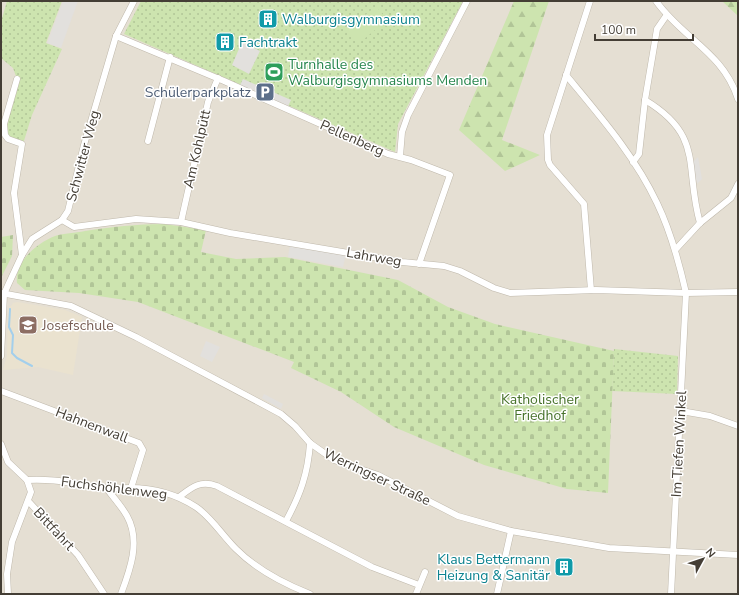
<svg xmlns="http://www.w3.org/2000/svg" width="739" height="595" viewBox="0 0 739 595" font-family="'Nunito Sans',sans-serif">
<style>
.residential{fill:#e5dfd3}
.education{fill:#eae2cf}
.grass{fill:url(#grass-dots)}
.forest{fill:url(#forest-firs)}
.cemetery{fill:url(#cemetery-stones)}
.pitch{fill:#cde4af}
.parking{fill:#e2e0dd}
.lines{fill:none;stroke-linecap:round;stroke-linejoin:round}
.stream{stroke:#a3cfec;stroke-width:2}
.street-casing{stroke:#bfb8ab;stroke-width:7}
.street{stroke:#fff;stroke-width:6}
.labels{text-anchor:middle;dominant-baseline:central;stroke-width:3;stroke-linejoin:round;paint-order:stroke}
.culture-label{font-size:14px;fill:#0d838f;stroke:#fff;text-anchor:start}
.leisure-label{font-size:14px;fill:#27864d;stroke:#fff;text-anchor:start}
.service-label{font-size:14px;fill:#4e5e75;stroke:#fff;text-anchor:end}
.street-label{font-size:14px;fill:#443e35;stroke:#fff}
.education-label{font-size:14px;fill:#785e54;stroke:#fff;text-anchor:start}
.park-label{font-size:14px;fill:#47722b;stroke:#fff}
</style>
<defs>
<pattern id="grass-dots" width="8" height="8" patternUnits="userSpaceOnUse"><rect width="8" height="8" fill="#cde4af"/><path d="M2 2h.1M6 6h.1" fill="none" stroke="#b1c597" stroke-width="1.8" stroke-linecap="round"/></pattern>
<pattern id="forest-firs" width="22" height="20" patternUnits="userSpaceOnUse"><rect width="22" height="20" fill="#cde4af"/><path d="M5 1l3.5 6h-7zM16 11l3.5 6h-7z" fill="#b1c597"/></pattern>
<pattern id="cemetery-stones" width="16" height="16" patternUnits="userSpaceOnUse"><rect width="16" height="16" fill="#cde4af"/><path d="M2 7V4a2 2 0 0 1 4 0v3zM10 15v-3a2 2 0 0 1 4 0v3z" fill="#b1c597"/></pattern>
</defs>
<rect width="100%" height="100%" fill="#f2ede5"/>
<rect class="residential" x="1" y="1" width="737" height="593"/>
<polygon class="education" points="17,302 65,310 82,317 73,375 38,367 3,370 7,356 8,310 13,303"/>
<g class="grass">
<polygon points="7,1 62,1 46,43 62,49 32,115 23,144 9,138 5,129 17,79 13,68 1,58 1,22"/>
<polygon points="141,1 463,1 398,124 395,152 124,34"/>
<polygon points="614,349 678,356 677,394 612,391"/>
</g>
<g class="forest">
<polygon points="514,1 549,1 502,140 540,155 505,171 459,130"/>
<polygon points="722,1 738,1 738,16"/>
</g>
<g class="cemetery">
<path d="M164,224L206,230L201,252L236,259L285,257L398,280L448,307L495,324L614,351L608,493L567,489L484,465L394,427L341,392L291,368L294,362L138,302L79,293L25,290L17,283C14,262 37,243 55,236C64,233 75,233 85,231C111,227 137,224 164,224Z"/>
<polygon points="13,235 12,256 1,278 1,237"/>
</g>
<polygon class="pitch" points="376,6 387,20 358,44 346,31"/>
<g class="parking">
<polygon points="63,1 78,1 61,48 47,43"/>
<polygon points="242,42 260,51 249,74 232,65"/>
<polygon points="243,79 291,100 288,106 240,85"/>
<polygon points="698,157 702,179 697,184 693,162"/>
<polygon points="290,244 346,254 343,267 288,257"/>
<polygon points="206,341 220,347 212,362 200,356"/>
<polygon points="264,394 283,404 281,409 262,398"/>
</g>
<g class="lines">
<polyline class="stream" points="10,309 9,327 13,335 12,353 17,358 32,366"/>
<defs>
<g id="street">
<polyline points="590,1 547,135 548,160 550,165 584,204 591,290"/>
<path d="M656,1C683,39 723,52 738,99"/>
<polyline points="116,36 224,81 388,154 411,160 450,175 419,264"/>
<path d="M566,75C599,115 635,156 657,203C671,232 679,262 686,293L671,594"/>
<polyline points="17,79 4,124 5,135 8,139 22,144 14,193 22,255"/>
<path d="M645,100C705,136 684,167 700,223"/>
<polyline points="148,141 170,57"/>
<polyline points="400,156 402,132 408,115 467,1"/>
<polyline points="633,162 639,154 645,100 657,29 666,16"/>
<polyline points="62,220 74,227 136,219 181,222 230,233 402,262 444,266 460,271 494,288 510,293 596,290 686,293 738,292"/>
<polyline points="181,222 208,102 218,78"/>
<polyline points="676,249 700,223 731,198 738,184"/>
<polyline points="1,293 71,306 136,337 281,414 295,426 310,443 334,460 378,475 458,516 511,531 609,548 738,555"/>
<polyline points="1,356 4,294 9,283 22,255 32,239 62,220 68,211 84,145 116,36 134,1"/>
<polyline points="1,391 139,443 143,450 131,488"/>
<polyline points="681,411 710,416 738,426"/>
<polyline points="1,444 8,462 27,480 31,492 12,542 7,574 8,594"/>
<path d="M27,480C54,478 79,485 106,488C113,489 122,488 130,488C154,488 176,494 196,507C211,517 222,535 236,549C257,570 282,583 310,594"/>
<path d="M107,489C114,498 122,507 127,516C141,541 130,570 121,594"/>
<path d="M179,497C192,487 200,480 217,486L372,567L419,585"/>
<polyline points="29,502 78,555 104,594"/>
<path d="M286,521C300,495 308,474 310,443"/>
<polyline points="416,594 425,572"/>
<polyline points="497,594 511,531"/>
</g>
</defs>
<use href="#street" class="street-casing"/>
<use href="#street" class="street"/>
</g>
<defs>
<symbol id="building-square" viewBox="-11 -11 22 22"><rect x="-9" y="-9" width="18" height="18" rx="4" fill="#0f9aa8" stroke="#fff"/><path d="M-4-6H4V6H1V3H-1V6H-4ZM-2.5-4.3h1.7v1.8h-1.7ZM.8-4.3h1.7v1.8H.8ZM-2.5-1h1.7V.8h-1.7ZM.8-1h1.7V.8H.8Z" fill="#fff"/></symbol>
<symbol id="stadium-square" viewBox="-11 -11 22 22"><rect x="-9" y="-9" width="18" height="18" rx="4" fill="#2e9e5b" stroke="#fff"/><path d="M0-5a6.5 5 0 1 0 0 10a6.5 5 0 1 0 0-10ZM-3.5-1.8h7v3.6h-7Z" fill="#fff"/></symbol>
<symbol id="parking-square" viewBox="-11 -11 22 22"><rect x="-9" y="-9" width="18" height="18" rx="4" fill="#5c6f8a" stroke="#fff"/><path d="M-3.5-5.5H1a3.5 3.5 0 0 1 0 7H-1V5.5H-3.5ZM-1-3.4V-.6H.8a1.4 1.4 0 0 0 0-2.8Z" fill="#fff"/></symbol>
<symbol id="school-square" viewBox="-11 -11 22 22"><rect x="-9" y="-9" width="18" height="18" rx="4" fill="#8d6e63" stroke="#fff"/><path d="M0-5L7-2L0 1L-7-2ZM-4 1L0 2.5L4 1V4Q0 6-4 4Z" fill="#fff"/></symbol>
</defs>
<g fill-rule="evenodd">
<use href="#building-square" x="257" y="8" width="22" height="22"/>
<use href="#building-square" x="214" y="31" width="22" height="22"/>
<use href="#stadium-square" x="263" y="61" width="22" height="22"/>
<use href="#parking-square" x="254" y="81" width="22" height="22"/>
<use href="#school-square" x="17" y="314" width="22" height="22"/>
<use href="#building-square" x="553" y="556" width="22" height="22"/>
</g>
<g class="labels">
<g class="culture-label">
<text x="282" y="19">Walburgisgymnasium</text>
<text x="239" y="42">Fachtrakt</text>
<text x="550" y="559" text-anchor="end">Klaus Bettermann<tspan x="550" dy="16">Heizung &amp; Sanitär</tspan></text>
</g>
<g class="leisure-label">
<text x="288" y="64">Turnhalle des<tspan x="288" dy="16">Walburgisgymnasiums Menden</tspan></text>
</g>
<g class="service-label">
<text x="251" y="92">Schülerparkplatz</text>
</g>
<g class="street-label">
<text transform="translate(352 138) rotate(24)">Pellenberg</text>
<text transform="translate(197 149) rotate(-77)">Am Kohlpütt</text>
<text transform="translate(83 156) rotate(-75)">Schwitter Weg</text>
<text transform="translate(374 257) rotate(10)">Lahrweg</text>
<text transform="translate(92 425) rotate(21)">Hahnenwall</text>
<text transform="translate(679 444) rotate(-87)">Im Tiefen Winkel</text>
<text transform="translate(377 477) rotate(25)">Werringser Straße</text>
<text transform="translate(114 488) rotate(7)">Fuchshöhlenweg</text>
<text transform="translate(54 529) rotate(47)">Bittfahrt</text>
</g>
<g class="education-label">
<text x="42" y="325">Josefschule</text>
</g>
<g class="park-label">
<text x="540" y="399">Katholischer<tspan x="540" dy="16">Friedhof</tspan></text>
</g>
</g>
<rect width="739" height="595" fill="none" stroke="#443e35" stroke-width="4"/>
<g transform="translate(703 559) rotate(50)" stroke="#ffffff" stroke-width="3" paint-order="stroke">
<path d="M0-3L7 15L0 10L-7 15Z" fill="#443e35"/>
<text y="-6" font-size="11" font-weight="bold" text-anchor="middle" fill="#443e35">N</text>
</g>
<path d="M595 34v6h98v-6" fill="none" stroke="#443e35" stroke-width="2"/>
<text x="601" y="34" font-size="12" fill="#443e35" stroke="#ffffff" stroke-width="3" paint-order="stroke">100 m</text>
</svg>
